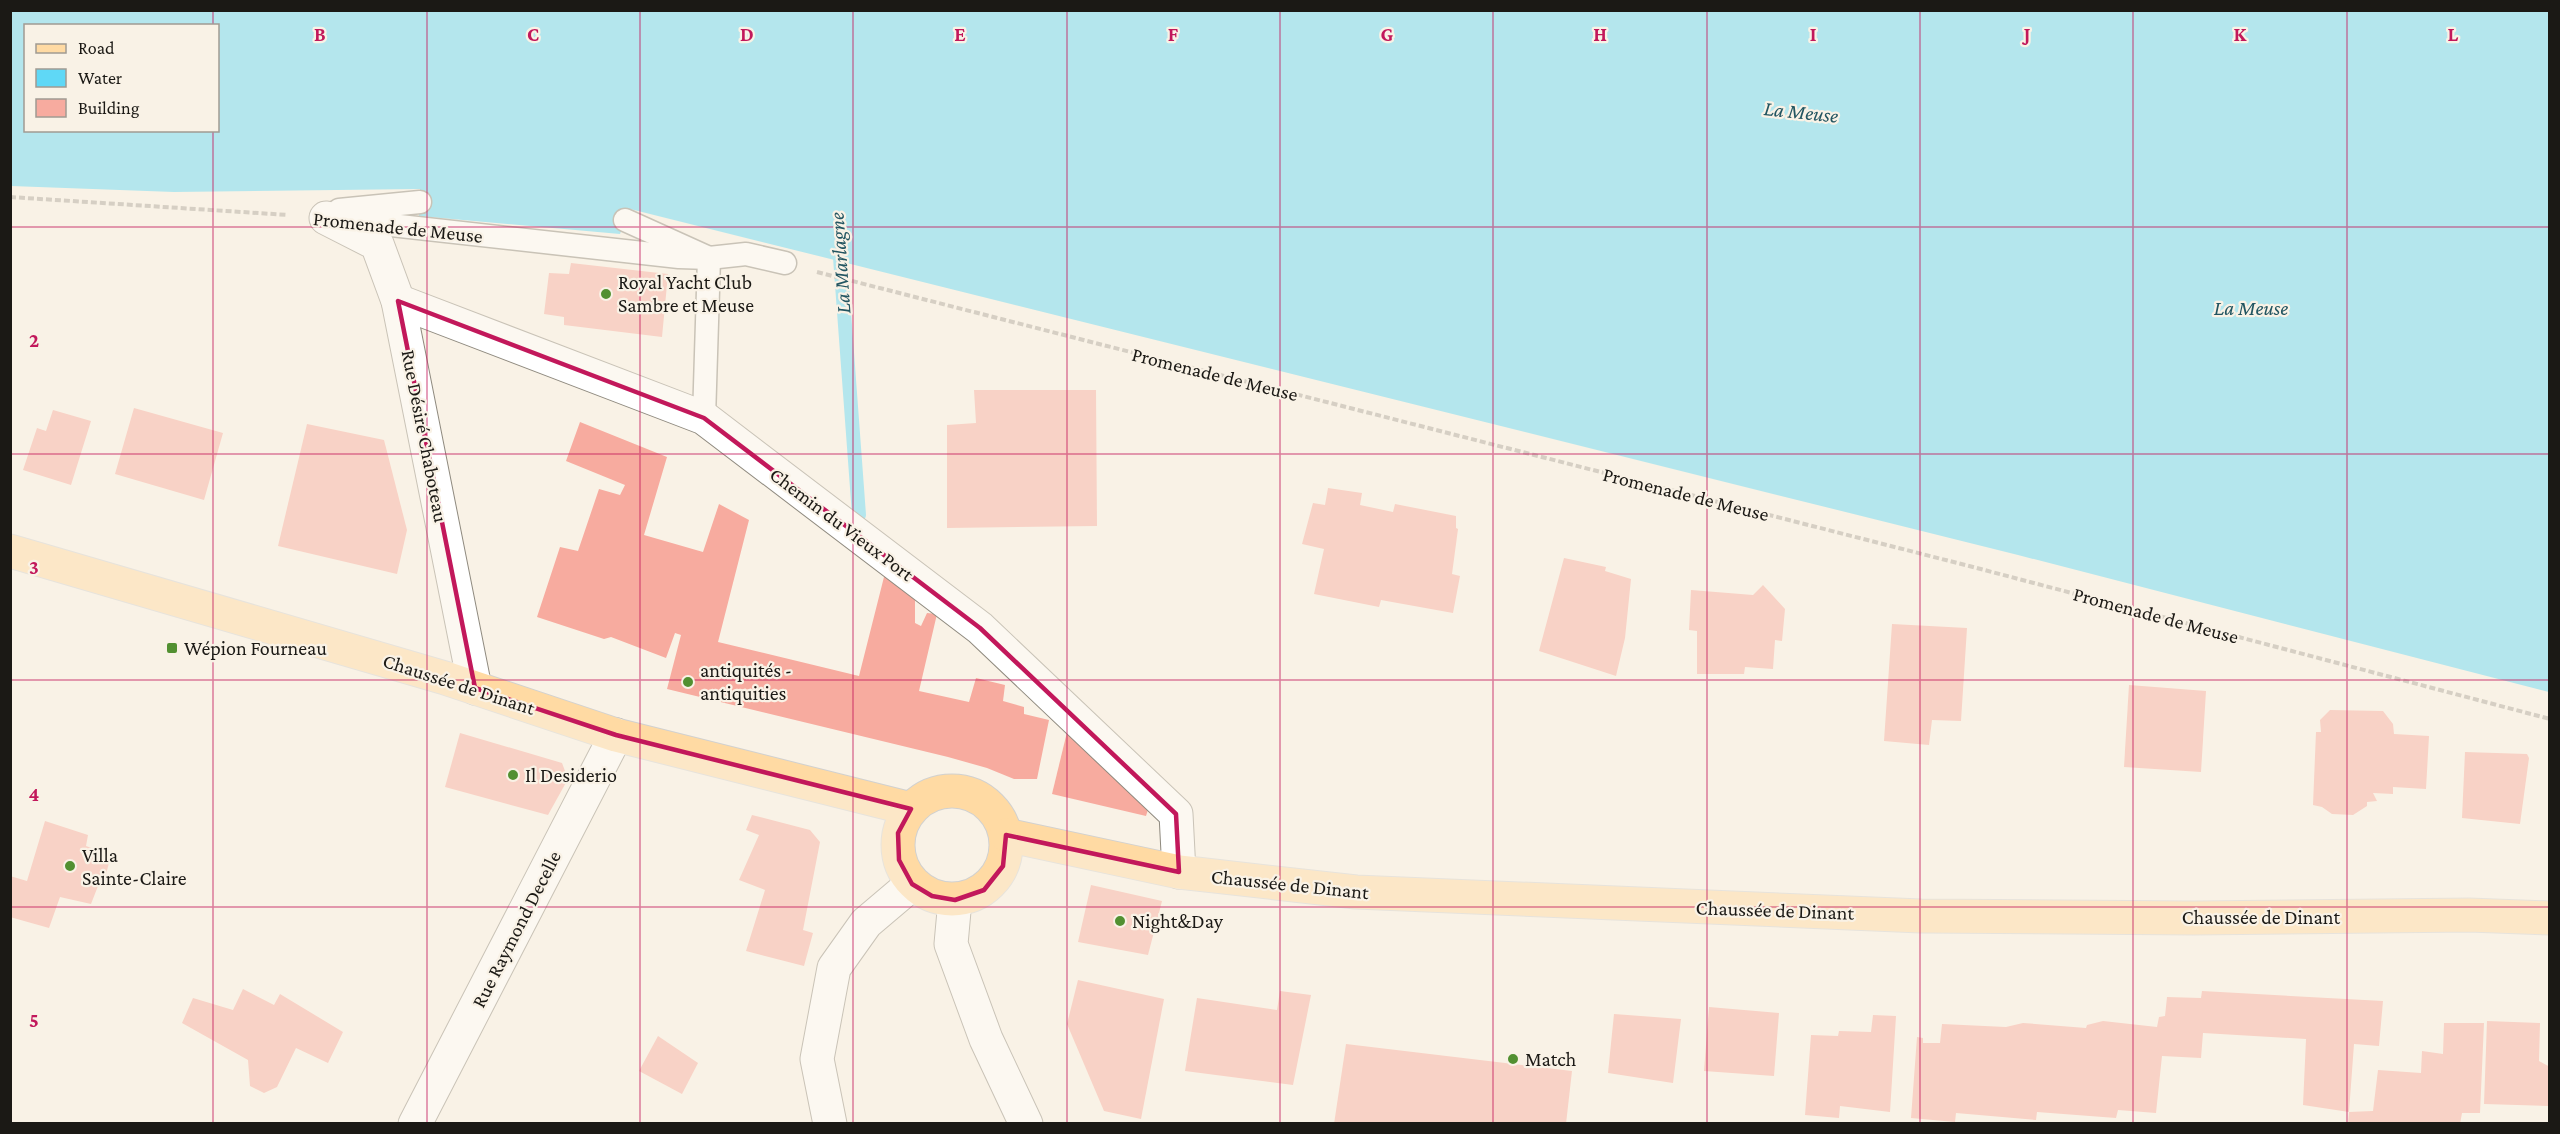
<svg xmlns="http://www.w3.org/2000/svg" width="2560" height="1134" viewBox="0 0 2560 1134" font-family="'Crimson Pro',serif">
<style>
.water{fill:#5fd8f6;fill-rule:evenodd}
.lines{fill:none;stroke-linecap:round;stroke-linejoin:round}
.stream{stroke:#5fd8f6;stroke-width:14}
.building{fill:#f7ab9f}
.lane-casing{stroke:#8f8a7f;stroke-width:25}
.street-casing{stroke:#8f8a7f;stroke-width:35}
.secondary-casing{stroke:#8f8a7f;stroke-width:35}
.primary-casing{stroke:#d1d1d0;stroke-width:35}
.path{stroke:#aaa59b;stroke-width:4;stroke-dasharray:6 3;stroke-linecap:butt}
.lane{stroke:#fff;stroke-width:22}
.street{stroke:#fff;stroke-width:33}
.secondary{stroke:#fff;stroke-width:33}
.primary{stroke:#ffdaa3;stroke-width:33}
.marked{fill:none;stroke:#c2185b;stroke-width:4.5;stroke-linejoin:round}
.grid{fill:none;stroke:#c2185b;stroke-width:1.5;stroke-opacity:0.55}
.poi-dot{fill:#529031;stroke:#f9f2e6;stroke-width:2}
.labels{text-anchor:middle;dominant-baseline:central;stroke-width:4.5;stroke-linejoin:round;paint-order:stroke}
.street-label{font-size:20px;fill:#1b1915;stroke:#f9f2e6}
.poi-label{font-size:20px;fill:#1b1915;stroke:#f9f2e6;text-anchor:start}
.water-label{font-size:21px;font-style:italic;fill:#225561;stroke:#f9f2e6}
.grid-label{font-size:20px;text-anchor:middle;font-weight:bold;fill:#c2185b;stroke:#f9f2e6;stroke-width:4.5;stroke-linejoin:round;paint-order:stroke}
</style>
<rect width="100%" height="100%" fill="#f9f2e6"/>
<path class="water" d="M11,11H2549V692L2018,555L630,209L620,234L419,216L420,189L174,192L11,186ZM26,26H218V130H26Z"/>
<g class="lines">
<polyline class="stream" points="839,244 859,515"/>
</g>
<g class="building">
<polygon points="571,263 668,274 662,337 564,325 564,317 544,314 549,273 569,274"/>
<polygon points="974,390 1096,390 1097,526 947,528 947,425 976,423"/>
<polygon points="134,408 223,433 204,500 115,474"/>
<polygon points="53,410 91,421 71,485 23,470 37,428 46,431"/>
<polygon points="580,422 667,457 644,535 703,552 719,504 749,520 718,642 859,676 885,573 915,595 915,623 921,626 927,613 937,614 919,691 969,702 976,678 1005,685 1003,701 1024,707 1024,714 1049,720 1037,779 1014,779 987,768 948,757 667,689 681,635 675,633 666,658 611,637 604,639 537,617 560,547 578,551 599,489 620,495 625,485 566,461"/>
<polygon points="307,424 384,440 407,530 397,574 278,546"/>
<polygon points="1328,488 1362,493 1360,505 1393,512 1395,504 1456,516 1456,528 1458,529 1452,574 1460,576 1453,613 1381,600 1379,607 1314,594 1324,549 1302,544 1313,503 1325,505"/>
<polygon points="1564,558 1606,567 1605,571 1631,579 1625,638 1616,676 1539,651"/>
<polygon points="1763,585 1785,609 1782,641 1775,640 1773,669 1745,667 1744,674 1697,674 1697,631 1689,630 1691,590 1753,595"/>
<polygon points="1892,624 1967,628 1961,721 1932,720 1929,745 1884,741"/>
<polygon points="2129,685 2206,691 2201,772 2124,767"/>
<polygon points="2330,710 2383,711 2393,724 2394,734 2429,736 2426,789 2393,787 2393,794 2373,793 2377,801 2367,802 2367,806 2353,815 2332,814 2322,807 2313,805 2316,732 2321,732 2320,720"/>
<polygon points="1068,728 1150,803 1146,816 1052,794"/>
<polygon points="460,733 562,763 568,779 548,815 445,787"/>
<polygon points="2465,752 2527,754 2529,758 2520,824 2462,818"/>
<polygon points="752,815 810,830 820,842 803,930 813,933 804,966 746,951 765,890 739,880 759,835 746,830"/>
<polygon points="45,821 88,835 86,846 111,855 103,886 98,886 91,904 60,897 49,928 10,917 10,876 27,881"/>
<polygon points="1091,885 1162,901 1148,955 1078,942"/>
<polygon points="1078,980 1164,999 1141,1119 1104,1111 1067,1024"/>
<polygon points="243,989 274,1005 280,994 343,1032 328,1063 296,1048 277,1087 264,1093 250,1086 248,1060 182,1023 193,998 233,1010"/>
<polygon points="1280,991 1311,995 1293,1085 1185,1071 1197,998 1277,1010"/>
<polygon points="2202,991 2383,1001 2379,1046 2354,1044 2349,1112 2303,1105 2306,1039 2203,1033 2201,1058 2162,1056 2156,1113 2118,1110 2116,1118 2037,1112 2036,1120 1956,1113 1955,1122 1911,1118 1917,1037 1923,1038 1923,1043 1940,1043 1942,1024 2006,1027 2023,1023 2086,1028 2087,1025 2103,1021 2157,1027 2159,1017 2165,1016 2167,997 2201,998"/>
<polygon points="1709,1007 1779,1013 1774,1076 1704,1071"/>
<polygon points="1614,1014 1681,1019 1673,1083 1608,1073"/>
<polygon points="1873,1015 1896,1016 1890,1112 1840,1106 1839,1118 1805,1115 1811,1035 1838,1036 1839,1031 1871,1032"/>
<polygon points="2487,1021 2540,1023 2539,1061 2550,1067 2548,1106 2484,1104"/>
<polygon points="2444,1023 2484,1023 2480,1113 2462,1113 2460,1124 2348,1124 2349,1112 2373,1111 2378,1070 2421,1073 2422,1051 2443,1054"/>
<polygon points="658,1036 698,1063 682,1094 639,1071"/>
<polygon points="1346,1044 1572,1071 1566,1124 1334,1124"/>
</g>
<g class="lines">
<defs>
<g id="lane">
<polyline points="339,210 420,202"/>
<polyline points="346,220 679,257 709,258 746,254 785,263"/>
<polyline points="625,220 709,258 704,418"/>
</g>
<g id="street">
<polyline points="326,218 377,244 398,301 475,688"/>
<polyline points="398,301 704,418 980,628 1176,814 1179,872"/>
<polyline points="415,1124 616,735"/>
<polyline points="830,1124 817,1059 834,968 866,923 912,884"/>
</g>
<polyline id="secondary" points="955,900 951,944 986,1039 1026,1124"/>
<g id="primary">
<polyline points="10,551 445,678 616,735 911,809"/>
<circle cx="952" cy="845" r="54"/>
<polyline points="1006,835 1179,872 1356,892 1921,916 2194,918 2469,915 2550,918"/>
</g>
</defs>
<use href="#lane" class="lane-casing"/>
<use href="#street" class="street-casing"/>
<use href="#secondary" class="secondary-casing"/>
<use href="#primary" class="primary-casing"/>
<g class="path">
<polyline points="10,197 288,215"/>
<polyline points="817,272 1973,567 2550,719"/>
</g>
<use href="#lane" class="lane"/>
<use href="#street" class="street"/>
<use href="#secondary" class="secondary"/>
<use href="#primary" class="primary"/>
</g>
<path d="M0 0H2560V1134H0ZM398,301L704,418L980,628L1176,814L1179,872L1006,835L1003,866L984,890L955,900L932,896L912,884L899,860L898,833L911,809L616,735L475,688Z" fill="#f9f2e6" fill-opacity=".55" fill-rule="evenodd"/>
<path class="marked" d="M398,301L704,418L980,628L1176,814L1179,872L1006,835L1003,866L984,890L955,900L932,896L912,884L899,860L898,833L911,809L616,735L475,688Z"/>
<path class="grid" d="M213,10V26M427,10V1124M640,10V1124M853,10V1124M1067,10V1124M1280,10V1124M1493,10V1124M1707,10V1124M1920,10V1124M2133,10V1124M2347,10V1124M213,130V1124M10,227H2550M10,454H2550M10,680H2550M10,907H2550"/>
<g class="poi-dot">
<circle cx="606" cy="294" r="6"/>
<rect x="166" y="642" width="12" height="12" rx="3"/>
<circle cx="688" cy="682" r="6"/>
<circle cx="513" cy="775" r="6"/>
<circle cx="70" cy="866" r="6"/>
<circle cx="1120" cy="921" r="6"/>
<circle cx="1513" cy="1059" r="6"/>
</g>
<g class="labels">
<g class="street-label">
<text transform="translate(398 227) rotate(6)">Promenade de Meuse</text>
<text transform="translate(1215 374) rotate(14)">Promenade de Meuse</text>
<text transform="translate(425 436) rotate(79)">Rue Désiré Chaboteau</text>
<text transform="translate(1686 494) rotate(14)">Promenade de Meuse</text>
<text transform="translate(842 524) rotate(37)">Chemin du Vieux Port</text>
<text transform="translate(2156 615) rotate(15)">Promenade de Meuse</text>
<text transform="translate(459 684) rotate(18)">Chaussée de Dinant</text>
<text transform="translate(1290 884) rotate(6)">Chaussée de Dinant</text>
<text transform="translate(1775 910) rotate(2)">Chaussée de Dinant</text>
<text x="2261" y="917">Chaussée de Dinant</text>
<text transform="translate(516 929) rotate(-63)">Rue Raymond Decelle</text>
</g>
<g class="poi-label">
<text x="618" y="282">Royal Yacht Club<tspan x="618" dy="23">Sambre et Meuse</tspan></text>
<text x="184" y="648">Wépion Fourneau</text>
<text x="700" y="670">antiquités -<tspan x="700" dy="23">antiquities</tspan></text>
<text x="525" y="775">Il Desiderio</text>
<text x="82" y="855">Villa<tspan x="82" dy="23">Sainte-Claire</tspan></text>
<text x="1132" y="921">Night&amp;Day</text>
<text x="1525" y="1059">Match</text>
</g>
<g class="water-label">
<text transform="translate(1801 112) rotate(6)">La Meuse</text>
<text transform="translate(840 263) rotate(-94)">La Marlagne</text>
<text x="2251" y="308">La Meuse</text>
</g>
</g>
<g class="grid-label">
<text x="320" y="41">B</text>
<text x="533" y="41">C</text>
<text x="747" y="41">D</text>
<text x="960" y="41">E</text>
<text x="1173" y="41">F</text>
<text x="1387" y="41">G</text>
<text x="1600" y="41">H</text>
<text x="1813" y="41">I</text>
<text x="2027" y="41">J</text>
<text x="2240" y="41">K</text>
<text x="2453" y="41">L</text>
<text x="34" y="347">2</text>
<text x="34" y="574">3</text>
<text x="34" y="801">4</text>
<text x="34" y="1027">5</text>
</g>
<rect width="2560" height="1134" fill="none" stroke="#1b1915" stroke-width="24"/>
<rect x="24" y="24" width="195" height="108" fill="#f9f2e6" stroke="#a09b92" stroke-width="1.5"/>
<rect x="36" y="44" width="30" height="9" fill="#ffdaa3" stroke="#a09b92" stroke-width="1.5"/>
<text x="78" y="54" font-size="18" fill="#1b1915">Road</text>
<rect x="36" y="69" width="30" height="18" fill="#5fd8f6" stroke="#a09b92" stroke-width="1.5"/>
<text x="78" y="84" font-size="18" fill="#1b1915">Water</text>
<rect x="36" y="99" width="30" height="18" fill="#f7ab9f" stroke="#a09b92" stroke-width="1.5"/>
<text x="78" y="114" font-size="18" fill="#1b1915">Building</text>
</svg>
